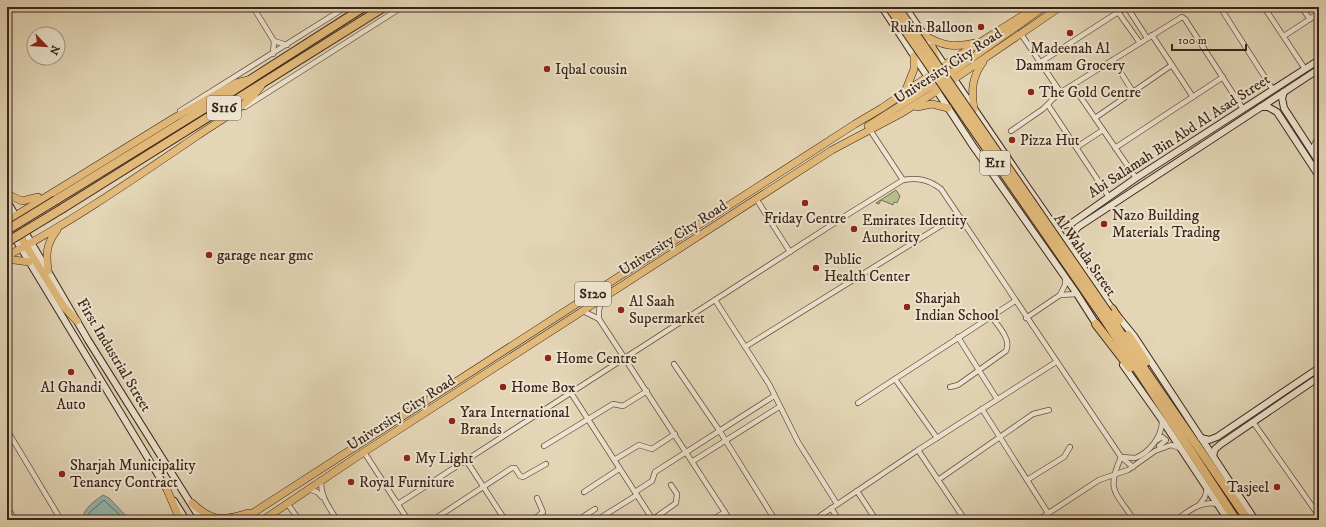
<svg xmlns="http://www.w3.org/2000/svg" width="1326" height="527" viewBox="0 0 1326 527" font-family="'IM FELL DW Pica',serif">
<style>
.green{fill:#b4bd8d;stroke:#787154}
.water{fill:#95b8b0;stroke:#717d75}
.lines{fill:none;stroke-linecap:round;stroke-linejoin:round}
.shore{stroke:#686e66;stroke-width:1}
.street-casing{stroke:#665142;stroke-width:6}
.secondary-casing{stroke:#3c251c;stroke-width:8}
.primary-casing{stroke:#3c251c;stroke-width:8}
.highway-casing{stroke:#3c251c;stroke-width:10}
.street{stroke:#ede4cf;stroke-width:4.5}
.secondary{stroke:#ede4cf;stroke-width:6}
.primary{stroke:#e2ba7a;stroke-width:7}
.highway{stroke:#e2ba7a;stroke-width:8}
.highway-bridge-casing{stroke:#3c251c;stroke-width:10;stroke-linecap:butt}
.highway-bridge{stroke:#e2ba7a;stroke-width:8}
.poi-dot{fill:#8f2418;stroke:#ede4cf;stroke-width:1.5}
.labels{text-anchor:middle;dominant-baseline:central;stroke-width:4;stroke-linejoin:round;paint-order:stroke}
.shield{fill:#ede4cf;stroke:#715e52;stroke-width:1}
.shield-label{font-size:14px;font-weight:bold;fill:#3c251c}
.poi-label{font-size:15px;fill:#3c251c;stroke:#ede4cf;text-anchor:start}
.street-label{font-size:15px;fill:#3c251c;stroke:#ede4cf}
</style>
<rect width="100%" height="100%" fill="#e3d5b5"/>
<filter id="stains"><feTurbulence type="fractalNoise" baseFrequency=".005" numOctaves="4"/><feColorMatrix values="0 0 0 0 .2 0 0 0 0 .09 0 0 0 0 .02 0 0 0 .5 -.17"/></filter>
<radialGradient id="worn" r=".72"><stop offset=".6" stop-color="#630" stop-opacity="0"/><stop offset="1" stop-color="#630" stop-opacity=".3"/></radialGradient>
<polygon class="green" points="896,190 900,196 897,203 894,202 893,205 881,200 879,204 876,203"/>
<path class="water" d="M103,495L109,498L130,520H83C82,509 95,501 103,495Z"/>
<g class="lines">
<polyline class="shore" points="87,520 89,513 104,500 125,520"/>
<defs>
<g id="street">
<polyline points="253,7 274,41 273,54"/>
<polyline points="1127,7 1147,38"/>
<polyline points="1220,7 1273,90"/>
<polyline points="1264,7 1305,69"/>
<polyline points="1301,7 1310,19"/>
<polyline points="1118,12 1140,43"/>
<polyline points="1021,34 1061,93"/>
<polyline points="1152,35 1193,97"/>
<polyline points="1284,36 1319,13"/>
<polyline points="274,41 287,45"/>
<polyline points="1113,60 1133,92"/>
<polyline points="1041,62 1126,7"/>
<polyline points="1073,86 1136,178"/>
<polyline points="1048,105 1109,197"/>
<polyline points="245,107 402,7"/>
<polyline points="180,111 346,7"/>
<polyline points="1095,118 1172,65"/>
<polyline points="870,130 903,180"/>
<polyline points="1011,131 1043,109 1058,94 1182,17 1185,19 1243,109"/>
<polyline points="1077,147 1103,130"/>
<polyline points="1115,148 1223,77"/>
<polyline points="1312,151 1315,143 1319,137"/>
<polyline points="757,200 790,252"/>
<polyline points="1060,295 1065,285 1065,277"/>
<polyline points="715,300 769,384 798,442 837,504"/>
<polyline points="583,311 599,319 730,520"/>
<polyline points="1026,318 1060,295 1077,294"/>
<polyline points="599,319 599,310 602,299"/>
<polyline points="958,337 997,399"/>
<polyline points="745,347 958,215"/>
<polyline points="674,364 719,430 775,520"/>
<polyline points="895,379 937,438"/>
<path d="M950,387L958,385L1006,351C1012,339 997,325 991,316"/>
<polyline points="571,393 653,520"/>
<polyline points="858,403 1015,301"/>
<polyline points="982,409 1048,513"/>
<polyline points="1253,422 1319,516"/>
<polyline points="7,430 61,520"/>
<polyline points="1157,440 1162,437 1166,440 1159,446"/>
<polyline points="544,446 613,404 623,406 647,391"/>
<polyline points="918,450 965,520"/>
<polyline points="364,452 408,520"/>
<polyline points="466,460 505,520"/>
<polyline points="614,460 639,445 652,449 675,434"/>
<polyline points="693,461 779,407"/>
<path d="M321,480C320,496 329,507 337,520"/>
<polyline points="938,480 1033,414 1049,410"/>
<polyline points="1027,480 1064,457 1070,447"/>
<polyline points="308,489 317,492 322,497"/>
<polyline points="857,491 876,520"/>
<polyline points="584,492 619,469"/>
<polyline points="635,492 652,481 655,472 774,396"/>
<polyline points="287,503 299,520"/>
<path d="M398,504L850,213L903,180C918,177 929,180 941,189L1121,457L1133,467"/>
<polyline points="1199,505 1205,497 1207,488"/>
<polyline points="7,507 15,520"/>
<polyline points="831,508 839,520"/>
<polyline points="439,516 512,468 515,468 520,476 523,477 546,464"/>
<polyline points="600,518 637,495"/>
<polyline points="533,520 543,512 537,498"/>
<polyline points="578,520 595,509"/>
<polyline points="652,520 676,503 677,494 671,485"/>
<polyline points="712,520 725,512"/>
<polyline points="814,520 918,450 1056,362"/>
<polyline points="1038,520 1099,480 1128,470 1155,451 1171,445 1180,448"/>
<path d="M1134,520C1115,491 1106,491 1121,457L1135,458C1149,453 1162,437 1162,421"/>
<path d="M1176,520C1189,511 1201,500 1217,504"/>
</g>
<g id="secondary">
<polyline points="882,7 973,146 1077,294 1098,327"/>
<polyline points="905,7 1026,185 1112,309 1134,336 1255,520"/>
<polyline points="1284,92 1282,98 1284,108 1319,162"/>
<polyline points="1261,107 1268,107 1277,112 1319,176"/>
<polyline points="7,201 88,340 201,520"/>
<polyline points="1052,223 1062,226 1072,223 1136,178 1319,60"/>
<polyline points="7,225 166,488"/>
<polyline points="1069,247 1069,238 1078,227 1319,69"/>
<polyline points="1123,365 1162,420 1228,520"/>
<polyline points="1201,438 1209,440 1217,437 1319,368"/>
<polyline points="1213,456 1215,449 1221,444 1319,377"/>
<polyline points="174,501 186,520"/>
</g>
<g id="primary">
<path d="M924,35C942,46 955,48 975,43"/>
<polyline points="932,46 937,63"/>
<polyline points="941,80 1044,7"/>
<polyline points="905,92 914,69 914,56"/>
<polyline points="917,107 932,104 948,108"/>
<path d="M974,109C971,90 972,77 983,62"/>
<polyline points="868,126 933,85 938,73"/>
<polyline points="7,194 22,201 38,197"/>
<polyline points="7,221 174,118 236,83 248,80"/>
<polyline points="11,222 64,307 77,321"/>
<path d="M7,256C73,221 135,178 197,136C217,122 248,106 261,86"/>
<polyline points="7,259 29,262"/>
<path d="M48,271C46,254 46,244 57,230"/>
<polyline points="165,485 180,520"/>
<path d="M192,503C212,522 223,521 248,513"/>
<polyline points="242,520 855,124 882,108 952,60 1036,7"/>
<polyline points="263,520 364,452 832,150 900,114 932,94 1060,7"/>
</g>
<g id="highway">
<polyline points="56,200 228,94 364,7"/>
<polyline points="63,208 384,7"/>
<polyline points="1112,309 1119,320"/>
<polyline points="1108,313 1134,354 1248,520"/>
<polyline points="1103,317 1236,520"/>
<polyline points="1096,324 1130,368"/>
<polyline points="1128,335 1146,362"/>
</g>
</defs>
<use href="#street" class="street-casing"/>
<use href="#secondary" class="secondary-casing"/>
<use href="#primary" class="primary-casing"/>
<use href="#highway" class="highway-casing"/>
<use href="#street" class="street"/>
<use href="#secondary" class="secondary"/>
<use href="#primary" class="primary"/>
<use href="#highway" class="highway"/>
<defs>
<g id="highway-bridge">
<polyline points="889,7 1103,317"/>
<polyline points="897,7 1108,313"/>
<polyline points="7,230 56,200"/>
<polyline points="7,242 63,208"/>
</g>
</defs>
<use href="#highway-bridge" class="highway-bridge-casing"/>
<use href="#highway-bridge" class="highway-bridge"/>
</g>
<g class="poi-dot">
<circle cx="981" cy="27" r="4"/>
<circle cx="1070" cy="33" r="4"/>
<circle cx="547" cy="69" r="4"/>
<circle cx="1031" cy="92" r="4"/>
<circle cx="1012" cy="140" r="4"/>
<circle cx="805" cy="203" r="4"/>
<circle cx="1104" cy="224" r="4"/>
<circle cx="854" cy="229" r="4"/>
<circle cx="209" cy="255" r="4"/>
<circle cx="816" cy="268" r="4"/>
<circle cx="907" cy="307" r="4"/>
<circle cx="621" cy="310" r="4"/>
<circle cx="548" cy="358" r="4"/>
<circle cx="71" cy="372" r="4"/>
<circle cx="503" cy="387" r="4"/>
<circle cx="452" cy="421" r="4"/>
<circle cx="407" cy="458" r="4"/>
<circle cx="62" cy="474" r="4"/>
<circle cx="351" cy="482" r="4"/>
<circle cx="1277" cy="487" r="4"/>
</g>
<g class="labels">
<g class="shield">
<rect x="207" y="96" width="34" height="24" rx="3"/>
<rect x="980" y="151" width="30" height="24" rx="3"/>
<rect x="575" y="282" width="36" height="24" rx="3"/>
</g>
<g class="shield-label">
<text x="224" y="108">S116</text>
<text x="995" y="163">E11</text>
<text x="593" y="294">S120</text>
</g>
<g class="poi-label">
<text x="973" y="27" text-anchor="end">Rukn Balloon</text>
<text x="1070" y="48" text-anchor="middle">Madeenah Al<tspan x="1070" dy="17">Dammam Grocery</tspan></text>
<text x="555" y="69">Iqbal cousin</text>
<text x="1039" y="92">The Gold Centre</text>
<text x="1020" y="140">Pizza Hut</text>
<text x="1112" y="215">Nazo Building<tspan x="1112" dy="17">Materials Trading</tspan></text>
<text x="805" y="218" text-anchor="middle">Friday Centre</text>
<text x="862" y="220">Emirates Identity<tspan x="862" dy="17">Authority</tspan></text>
<text x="217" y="255">garage near gmc</text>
<text x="824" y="259">Public<tspan x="824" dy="17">Health Center</tspan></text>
<text x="915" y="298">Sharjah<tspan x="915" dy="17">Indian School</tspan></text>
<text x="629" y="301">Al Saah<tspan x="629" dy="17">Supermarket</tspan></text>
<text x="556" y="358">Home Centre</text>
<text x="71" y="387" text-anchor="middle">Al Ghandi<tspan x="71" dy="17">Auto</tspan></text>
<text x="511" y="387">Home Box</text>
<text x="460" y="412">Yara International<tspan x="460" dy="17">Brands</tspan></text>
<text x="415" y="458">My Light</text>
<text x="70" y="465">Sharjah Municipality<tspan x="70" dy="17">Tenancy Contract</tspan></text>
<text x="359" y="482">Royal Furniture</text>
<text x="1269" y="487" text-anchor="end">Tasjeel</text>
</g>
<g class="street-label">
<text transform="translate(948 66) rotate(-33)">University City Road</text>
<text transform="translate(1179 136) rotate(-33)">Abi Salamah Bin Abd Al Asad Street</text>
<text transform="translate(673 238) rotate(-33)">University City Road</text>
<text transform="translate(1085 255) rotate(55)">Al Wahda Street</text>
<text transform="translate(114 355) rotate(59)">First Industrial Street</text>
<text transform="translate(401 413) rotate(-33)">University City Road</text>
</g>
</g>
<rect width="1326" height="527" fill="none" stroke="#e3d5b5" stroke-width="24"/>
<rect x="8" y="8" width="1310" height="511" fill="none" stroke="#3c251c" stroke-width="2"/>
<rect x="12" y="12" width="1302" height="503" fill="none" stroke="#3c251c"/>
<g transform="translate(46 46) rotate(115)"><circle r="19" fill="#ede4cf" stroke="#a69887"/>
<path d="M0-3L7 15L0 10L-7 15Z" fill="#8f2418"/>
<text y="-6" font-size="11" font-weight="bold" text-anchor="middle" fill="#3c251c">N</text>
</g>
<path d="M1172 44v6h74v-6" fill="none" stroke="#3c251c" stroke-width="2"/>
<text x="1178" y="44" font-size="12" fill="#3c251c" stroke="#ede4cf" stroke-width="3" paint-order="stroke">100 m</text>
<rect width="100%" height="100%" filter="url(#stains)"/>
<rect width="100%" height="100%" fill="url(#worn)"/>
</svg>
